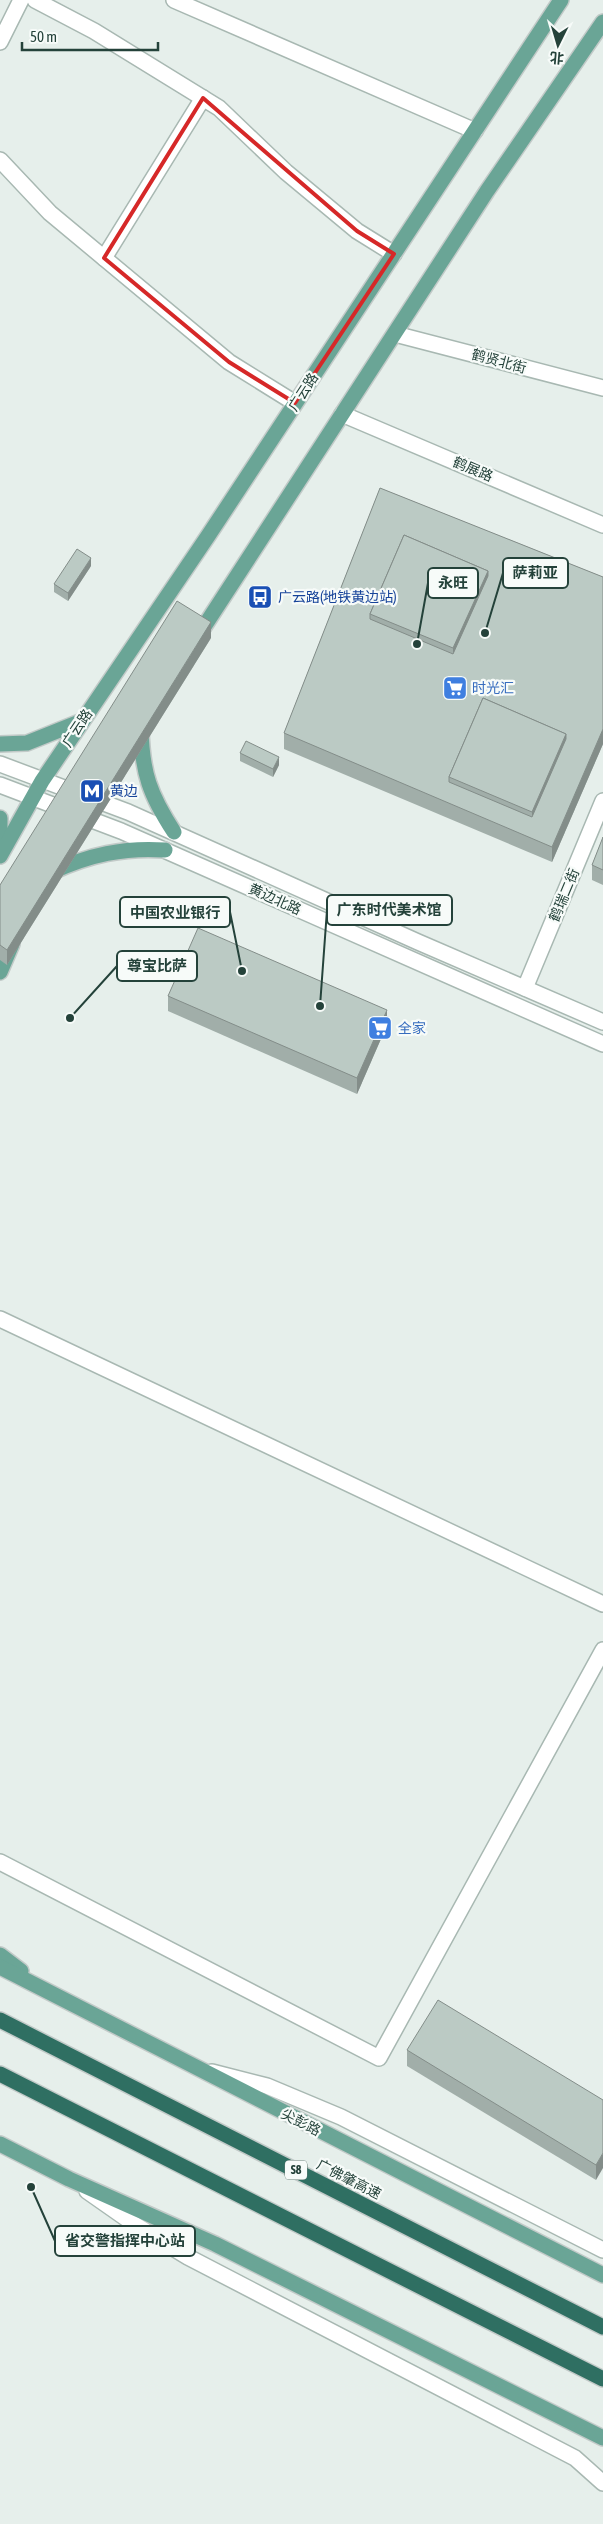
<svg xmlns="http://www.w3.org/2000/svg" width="603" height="2524" viewBox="0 0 603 2524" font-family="'Asap Condensed','Noto Sans SC',sans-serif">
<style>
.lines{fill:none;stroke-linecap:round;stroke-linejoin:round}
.minor-casing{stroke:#a8b8b2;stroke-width:18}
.major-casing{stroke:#c2cac8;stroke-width:18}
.highway-casing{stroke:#c2cac8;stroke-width:18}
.minor{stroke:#fff;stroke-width:15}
.major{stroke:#6aa596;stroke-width:15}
.highway{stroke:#2f6f62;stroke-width:15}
.wall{fill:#a1aea9}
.shaded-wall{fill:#838d89}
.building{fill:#bbcac4;stroke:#838d89;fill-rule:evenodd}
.marked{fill:none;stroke:#d62828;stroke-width:4;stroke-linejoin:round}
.labels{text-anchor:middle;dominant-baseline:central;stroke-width:4.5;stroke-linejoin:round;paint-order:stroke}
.shield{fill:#f7fbf9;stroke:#637a73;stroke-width:1}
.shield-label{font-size:12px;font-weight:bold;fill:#24423a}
.street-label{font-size:14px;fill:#24423a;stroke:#f7fbf9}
.transit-label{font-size:14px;fill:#164399;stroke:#f7fbf9;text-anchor:start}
.shop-label{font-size:14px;fill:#366cbe;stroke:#f7fbf9;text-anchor:start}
.leader{fill:none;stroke:#24423a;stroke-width:2}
.callout-dot{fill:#24423a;stroke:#f7fbf9;stroke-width:2}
.callout{fill:#f7fbf9;stroke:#24423a;stroke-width:2}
.callout-label{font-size:15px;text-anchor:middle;font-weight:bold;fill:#24423a}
</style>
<rect width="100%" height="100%" fill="#e6efeb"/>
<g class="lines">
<defs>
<g id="minor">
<polyline points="35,0 94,31 219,108 286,172 357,231 394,254"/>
<polyline points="174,0 475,131"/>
<polyline points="0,42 21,0"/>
<polyline points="0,160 50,213 229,362 295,403"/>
<polyline points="104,258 203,98"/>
<polyline points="395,334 603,388"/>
<polyline points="342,414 603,525"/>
<polyline points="0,764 128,812 418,942 603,1022"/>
<polyline points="0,785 121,831 603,1044"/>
<polyline points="525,988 603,801"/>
<polyline points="0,1319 603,1604"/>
<polyline points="0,1862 379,2058 603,1650"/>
<polyline points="212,2072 267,2086 341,2117 603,2250"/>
<polyline points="87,2191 137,2226 188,2257 575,2458 603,2483"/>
</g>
<g id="major">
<polyline points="198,636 487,191 603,22"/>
<path d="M141,729C142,773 150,795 174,832"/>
<polyline points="0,744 27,743 82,721"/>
<polyline points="0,818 0,844"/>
<polyline points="0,856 42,781 208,536 561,0"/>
<path d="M52,872C89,855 124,847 165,850"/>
<polyline points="0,972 12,944"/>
<polyline points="0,1955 21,1971"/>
<polyline points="0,1967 603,2275"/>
<polyline points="0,2144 69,2179 215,2244 603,2438"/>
</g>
<g id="highway">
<polyline points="0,2020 603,2327"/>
<polyline points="0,2074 603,2379"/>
</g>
</defs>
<use href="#minor" class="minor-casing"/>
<use href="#major" class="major-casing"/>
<use href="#highway" class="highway-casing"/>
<use href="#minor" class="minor"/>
<use href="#major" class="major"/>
<use href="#highway" class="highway"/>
</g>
<g class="wall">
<polygon points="380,488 603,577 603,744 552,862 284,749 284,733"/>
<polygon points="91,566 68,601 54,592 54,584"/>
<polygon points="211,638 7,965 0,960 0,885"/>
<polygon points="240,753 279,765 273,777 240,761"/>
<polygon points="603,837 603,885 592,880 592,865"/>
<polygon points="168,996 387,1025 357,1094 168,1011"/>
<polygon points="407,2050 603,2100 596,2180 407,2066"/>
</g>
<g class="shaded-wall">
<polygon points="91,558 91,566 68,601 68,593"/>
<polygon points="488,571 488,592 453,669 453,648"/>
<polygon points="211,622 211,638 7,965 7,950"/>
<polygon points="603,729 603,744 552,862 552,847"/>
<polygon points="566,734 566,755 532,832 532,812"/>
<polygon points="279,757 279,765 273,777 273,769"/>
<polygon points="387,1010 387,1025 357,1094 357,1078"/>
<polygon points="603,2153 603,2168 596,2180 596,2165"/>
</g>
<g class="building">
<path d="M380,488L603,577V729L552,847L284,733ZM404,535L488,571V576L453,654L370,619V614ZM483,698L566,734V739L532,817L449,782V777Z"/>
<polygon points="404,535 488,571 453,648 370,614"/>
<polygon points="77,549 91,558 68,593 54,584"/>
<polygon points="177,601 211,622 7,950 0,945 0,885"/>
<polygon points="483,698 566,734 532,812 449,777"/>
<polygon points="246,741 279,757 273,769 240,753"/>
<polygon points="603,837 603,870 592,865"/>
<polygon points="198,928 387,1010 357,1078 168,996"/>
<polygon points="438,2000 603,2100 603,2153 596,2165 407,2050"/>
</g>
<path class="marked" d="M203,98L357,231L394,254L295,403L229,362L104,258Z"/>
<defs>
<symbol id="bus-square" viewBox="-11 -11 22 22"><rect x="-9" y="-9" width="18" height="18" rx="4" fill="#1a4fb4" stroke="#f7fbf9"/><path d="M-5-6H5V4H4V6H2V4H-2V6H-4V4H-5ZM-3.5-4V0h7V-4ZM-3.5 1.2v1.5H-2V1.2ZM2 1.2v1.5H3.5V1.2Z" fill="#fff"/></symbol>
<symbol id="supermarket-square" viewBox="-11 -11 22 22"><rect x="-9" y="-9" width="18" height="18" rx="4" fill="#3f7fe0" stroke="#f7fbf9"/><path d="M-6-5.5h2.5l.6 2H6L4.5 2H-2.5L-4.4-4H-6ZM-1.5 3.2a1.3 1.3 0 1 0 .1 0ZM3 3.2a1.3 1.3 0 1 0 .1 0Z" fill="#fff"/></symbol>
<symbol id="metro-square" viewBox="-11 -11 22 22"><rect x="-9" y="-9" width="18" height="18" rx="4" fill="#1a4fb4" stroke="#f7fbf9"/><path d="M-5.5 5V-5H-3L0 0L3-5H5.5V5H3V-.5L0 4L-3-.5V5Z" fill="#fff"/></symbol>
</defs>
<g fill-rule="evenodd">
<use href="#bus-square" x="246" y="583" width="28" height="28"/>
<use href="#supermarket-square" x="441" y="674" width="28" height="28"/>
<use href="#metro-square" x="78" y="777" width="28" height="28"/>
<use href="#supermarket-square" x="366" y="1014" width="28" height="28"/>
</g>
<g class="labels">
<rect class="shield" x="285" y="2160.5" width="22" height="19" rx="4"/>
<g class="shield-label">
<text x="296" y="2170">S8</text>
</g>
<g class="street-label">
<text transform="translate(499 361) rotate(15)">鹤贤北街</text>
<text transform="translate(303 392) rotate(-57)">广云路</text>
<text transform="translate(473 469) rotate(23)">鹤展路</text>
<text transform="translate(77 728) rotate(-56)">广云路</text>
<text transform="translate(564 895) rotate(-67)">鹤瑞二街</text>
<text transform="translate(275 899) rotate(24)">黄边北路</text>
<text transform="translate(301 2122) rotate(27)">尖彭路</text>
<text transform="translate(349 2179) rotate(27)">广佛肇高速</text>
</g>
<g class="transit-label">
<text x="278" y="597">广云路(地铁黄边站)</text>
<text x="110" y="791">黄边</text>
</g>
<g class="shop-label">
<text x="472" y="688">时光汇</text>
<text x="398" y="1028">全家</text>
</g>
</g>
<path class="leader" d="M485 633L503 573M417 644L428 583M320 1006L327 910M242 971L230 912M70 1018L117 966M31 2187L55 2241"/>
<g class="callout-dot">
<circle cx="485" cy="633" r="5"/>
<circle cx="417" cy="644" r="5"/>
<circle cx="320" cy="1006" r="5"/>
<circle cx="242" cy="971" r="5"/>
<circle cx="70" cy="1018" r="5"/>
<circle cx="31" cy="2187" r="5"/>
</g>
<g class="callout">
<rect x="503" y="558" width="65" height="30" rx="5"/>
<rect x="428" y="568" width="50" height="30" rx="5"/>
<rect x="327" y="895" width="125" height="30" rx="5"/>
<rect x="120" y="897" width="110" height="30" rx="5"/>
<rect x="117" y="951" width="80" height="30" rx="5"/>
<rect x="55" y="2226" width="140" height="30" rx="5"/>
</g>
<g class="callout-label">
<text x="535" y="578">萨莉亚</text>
<text x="453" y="588">永旺</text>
<text x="389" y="915">广东时代美术馆</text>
<text x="175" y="918">中国农业银行</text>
<text x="157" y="971">尊宝比萨</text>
<text x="125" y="2246">省交警指挥中心站</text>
</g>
<g transform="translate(558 45) rotate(185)" stroke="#f7fbf9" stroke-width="4" paint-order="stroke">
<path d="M0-4L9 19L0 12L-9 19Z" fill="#24423a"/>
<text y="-8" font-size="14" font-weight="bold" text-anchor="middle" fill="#24423a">北</text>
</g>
<path d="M22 42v8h136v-8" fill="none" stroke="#24423a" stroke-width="2.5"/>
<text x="30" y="42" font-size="15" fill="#24423a" stroke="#f7fbf9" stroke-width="4" paint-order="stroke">50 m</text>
</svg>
